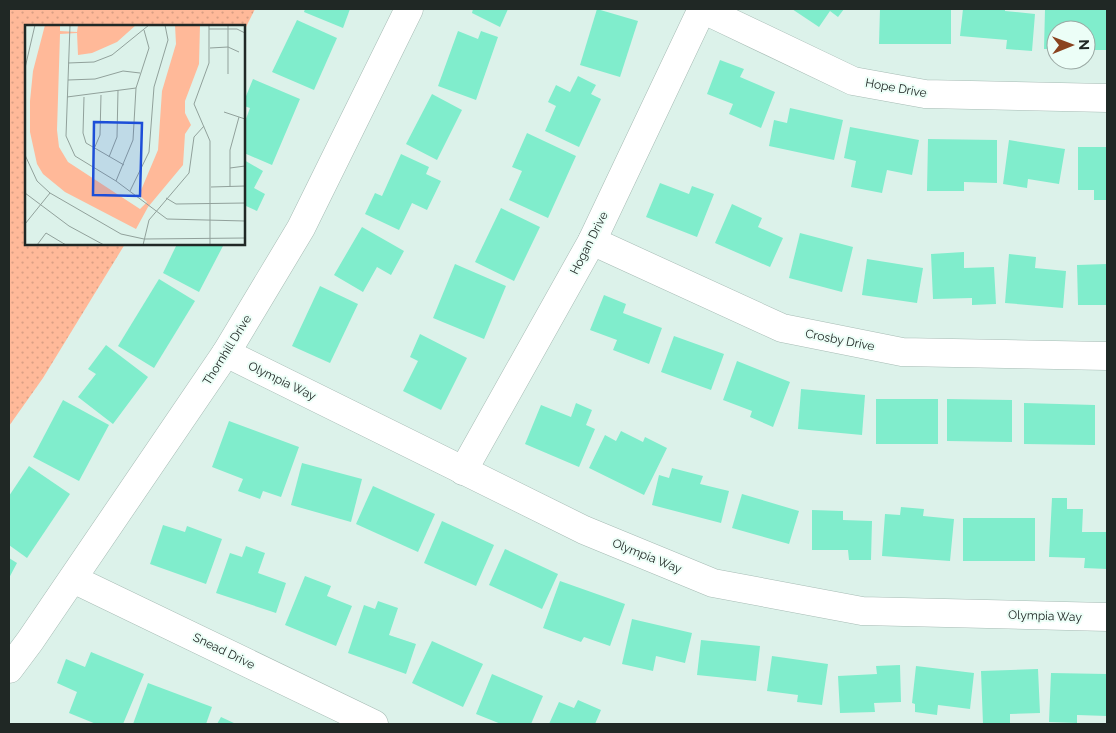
<svg xmlns="http://www.w3.org/2000/svg" width="1116" height="733" viewBox="0 0 1116 733" font-family="Raleway,sans-serif">
<style>
.green{fill:url(#green-dots)}
.building{fill:#80edcc}
.lines{fill:none;stroke-linecap:round;stroke-linejoin:round}
.minor-casing{stroke:#a6bbb4;stroke-width:29}
.minor{stroke:#fff;stroke-width:28}
.labels{text-anchor:middle;dominant-baseline:central;stroke-width:4;stroke-linejoin:round;paint-order:stroke}
.street-label{font-size:12px;fill:#202825;stroke:#ecfef7}
.inset-road{fill:none;stroke:#91a19b;stroke-width:1}
.view{fill:#1d4ed8;fill-opacity:0.15;stroke:#1d4ed8;stroke-width:2.5}
.inset-edge{fill:none;stroke:#202825;stroke-width:2.5}
</style>
<defs>
<pattern id="green-dots" width="8" height="8" patternUnits="userSpaceOnUse" patternTransform="scale(1.25)"><rect width="8" height="8" fill="#ffb999"/><path d="M2 2h.1M6 6h.1" fill="none" stroke="#da9f84" stroke-width="1.8" stroke-linecap="round"/></pattern>
</defs>
<rect width="100%" height="100%" fill="#dcf2ea"/>
<polygon class="green" points="9,9 255,9 244,31 244,26 26,26 26,244 125,244 43,378 9,426"/>
<g class="building">
<polygon points="305,9 350,9 343,28 304,12"/>
<polygon points="473,9 508,9 500,27 472,13"/>
<polygon points="597,9 638,21 620,77 580,65"/>
<polygon points="792,9 844,9 838,17 830,11 819,27"/>
<polygon points="880,9 951,9 951,44 879,44"/>
<polygon points="963,9 1005,9 1005,11 1035,14 1032,51 1006,49 1007,40 960,36"/>
<polygon points="1045,9 1107,9 1107,50 1086,50 1086,30 1056,30 1056,49 1044,49"/>
<polygon points="297,20 337,38 314,90 272,72"/>
<polygon points="458,31 478,39 481,31 498,37 476,100 438,86"/>
<polygon points="720,60 744,69 740,77 775,92 761,128 729,114 733,104 707,94"/>
<polygon points="578,76 596,85 591,94 601,99 579,147 545,131 556,106 548,102 556,85 570,92"/>
<polygon points="253,79 300,99 272,165 244,153 244,124 250,108 244,106 244,101"/>
<polygon points="432,94 462,110 437,160 406,144"/>
<polygon points="790,108 843,120 834,160 769,146 774,120 787,123"/>
<polygon points="850,127 919,140 912,175 887,170 882,193 851,187 856,161 844,158"/>
<polygon points="527,133 576,156 548,218 509,200 522,171 512,167"/>
<polygon points="928,139 997,140 997,183 964,182 964,191 927,191"/>
<polygon points="1009,140 1065,149 1059,184 1028,179 1027,188 1003,184"/>
<polygon points="1078,147 1107,147 1107,200 1094,200 1094,190 1078,190"/>
<polygon points="401,154 429,167 426,174 441,181 427,210 412,203 399,230 365,214 375,193 382,196"/>
<polygon points="244,160 263,171 254,188 265,194 257,211 246,206 244,211"/>
<polygon points="660,183 689,194 692,186 714,194 697,237 646,217"/>
<polygon points="732,204 762,218 758,227 783,238 770,267 715,243"/>
<polygon points="501,208 540,227 514,281 475,262"/>
<polygon points="362,227 404,251 391,275 377,267 363,292 334,275"/>
<polygon points="800,233 853,247 842,292 789,278"/>
<polygon points="177,244 224,244 199,292 163,273"/>
<polygon points="964,252 964,268 994,267 996,304 972,305 972,298 933,299 931,254"/>
<polygon points="1009,254 1036,257 1035,268 1066,271 1063,308 1005,303"/>
<polygon points="867,259 923,268 917,303 862,295"/>
<polygon points="455,264 506,286 484,339 433,318"/>
<polygon points="1107,264 1107,305 1078,305 1077,265"/>
<polygon points="159,279 195,301 154,368 118,346"/>
<polygon points="320,286 358,304 330,363 292,346"/>
<polygon points="604,295 626,304 623,313 662,328 649,364 613,350 617,340 590,330"/>
<polygon points="420,334 467,358 441,410 403,391 418,361 410,357"/>
<polygon points="674,336 724,354 711,390 661,372"/>
<polygon points="106,345 148,377 113,424 78,397 96,374 88,369"/>
<polygon points="737,361 790,382 773,427 750,417 752,411 723,400"/>
<polygon points="801,389 865,395 862,435 798,429"/>
<rect x="876" y="399" width="62" height="45"/>
<polygon points="947,399 1012,400 1012,442 947,441"/>
<polygon points="63,400 109,425 79,481 33,457"/>
<polygon points="576,403 592,410 586,425 595,429 579,467 525,444 541,405 571,417"/>
<polygon points="1024,403 1095,405 1095,445 1024,444"/>
<polygon points="229,421 299,447 281,497 263,491 260,499 238,491 243,479 212,467"/>
<polygon points="621,431 643,442 645,437 667,448 644,495 589,468 605,435 616,441"/>
<polygon points="302,463 362,479 351,522 291,505"/>
<polygon points="29,466 70,494 27,558 9,545 9,496"/>
<polygon points="672,468 703,476 700,484 729,491 721,523 652,505 659,475 669,478"/>
<polygon points="373,486 435,514 418,552 356,524"/>
<polygon points="742,494 799,511 789,544 732,528"/>
<polygon points="1052,498 1067,498 1067,509 1083,509 1082,532 1107,532 1107,569 1084,568 1085,558 1049,557"/>
<polygon points="901,507 924,509 923,516 954,519 950,561 882,556 885,514 900,515"/>
<polygon points="812,510 843,511 843,520 872,521 871,560 849,560 848,550 812,550"/>
<rect x="963" y="518" width="72" height="43"/>
<polygon points="442,521 494,545 476,586 424,563"/>
<polygon points="163,525 185,532 187,526 222,539 206,584 150,564"/>
<polygon points="246,546 265,553 258,573 286,583 276,613 216,593 230,553 242,557"/>
<polygon points="505,549 558,574 542,609 489,585"/>
<polygon points="9,558 17,563 9,578"/>
<polygon points="305,576 331,586 327,596 352,606 336,646 285,625"/>
<polygon points="560,581 625,604 610,646 584,637 581,642 543,628"/>
<polygon points="378,601 398,608 389,635 416,644 406,674 348,653 364,605 375,609"/>
<polygon points="632,619 692,633 685,663 656,656 653,671 622,664"/>
<polygon points="701,640 760,646 756,681 697,675"/>
<polygon points="432,641 483,664 463,707 412,683"/>
<polygon points="91,652 144,674 123,724 96,724 69,713 77,692 57,683 66,659 85,667"/>
<polygon points="772,656 828,664 822,705 797,702 798,695 767,691"/>
<polygon points="900,665 901,702 874,703 875,712 840,713 838,676 877,674 876,666"/>
<polygon points="916,666 974,673 970,709 938,705 937,715 915,712 915,704 912,703"/>
<polygon points="1038,669 1040,713 1010,714 1010,724 983,724 981,671"/>
<polygon points="1051,673 1107,674 1107,716 1077,715 1077,723 1049,722"/>
<polygon points="492,674 543,696 531,724 501,724 476,714"/>
<polygon points="148,683 212,707 206,724 133,724"/>
<polygon points="578,700 601,710 595,724 549,724 559,702 574,708"/>
<polygon points="221,717 236,724 217,724"/>
</g>
<g class="lines">
<defs>
<g id="minor">
<polyline points="702,9 853,81 925,94 1107,98"/>
<polyline points="592,241 782,328 902,352 1107,356"/>
<polyline points="226,353 584,530 713,583 862,611 1107,617"/>
<polyline points="463,471 592,241 702,9"/>
<polyline points="73,579 374,724"/>
<polyline points="9,669 30,641 226,353 301,228 409,9"/>
</g>
</defs>
<use href="#minor" class="minor-casing"/>
<use href="#minor" class="minor"/>
</g>
<g class="labels">
<g class="street-label">
<text transform="translate(896 88) rotate(10)">Hope Drive</text>
<text transform="translate(589 243) rotate(-63)">Hogan Drive</text>
<text transform="translate(840 340) rotate(11)">Crosby Drive</text>
<text transform="translate(227 350) rotate(-58)">Thornhill Drive</text>
<text transform="translate(282 381) rotate(26)">Olympia Way</text>
<text transform="translate(647 556) rotate(22)">Olympia Way</text>
<text transform="translate(1045 616) rotate(2)">Olympia Way</text>
<text transform="translate(224 651) rotate(26)">Snead Drive</text>
</g>
</g>
<g transform="translate(25 25)">
<rect width="220" height="220" fill="#dcf2ea"/>
<path d="M20,0H35V6L52,7L53,0H111L92,17L67,28L53,30L52,8L35,9L32,105L34,122L43,137L115,184L122,177L114,170L133,125L137,66L151,19L150,0H175L174,39L160,76V88L166,100L160,109L158,140L123,182L111,204L40,167L18,149L12,139L5,107V76L8,46Z" fill="#ffb999"/>
<path class="inset-road" d="M45,0L41,111L50,131L91,156L142,194L220,196M184,0V38L169,79L185,116V220M203,0V49M184,4H212L220,8M185,23L203,22L214,27M43,38L69,37L87,30L124,0M0,43L10,0M43,55L70,54L98,46L115,48M42,72L111,63M59,72L58,108L61,118L99,140M199,87L220,94M69,124L75,110L76,70M0,130L12,156L25,168L96,209L119,214L220,213M84,132L92,112L93,65M205,143L220,141M91,156L108,115L111,63L124,23L119,5M186,162L220,161M205,162V125L214,92M105,166L124,127L129,62L143,15L140,0M0,168L44,201L79,220M141,173L151,179L220,178M0,199L25,168M12,220L21,208L41,220M118,220L124,195L164,148L169,112L179,101"/>
<path class="view" d="M69,97L117,98L115,171L68,170Z"/>
<rect width="220" height="220" class="inset-edge"/>
</g>
<rect width="1116" height="733" fill="none" stroke="#202825" stroke-width="20"/>
<g transform="translate(1071 45) rotate(89)"><circle r="24" fill="#ecfef7" stroke="#9aa8a3"/>
<path d="M0-4L9 19L0 12L-9 19Z" fill="#8a431f"/>
<text y="-8" font-size="14" font-weight="bold" text-anchor="middle" fill="#202825">N</text>
</g>
</svg>
